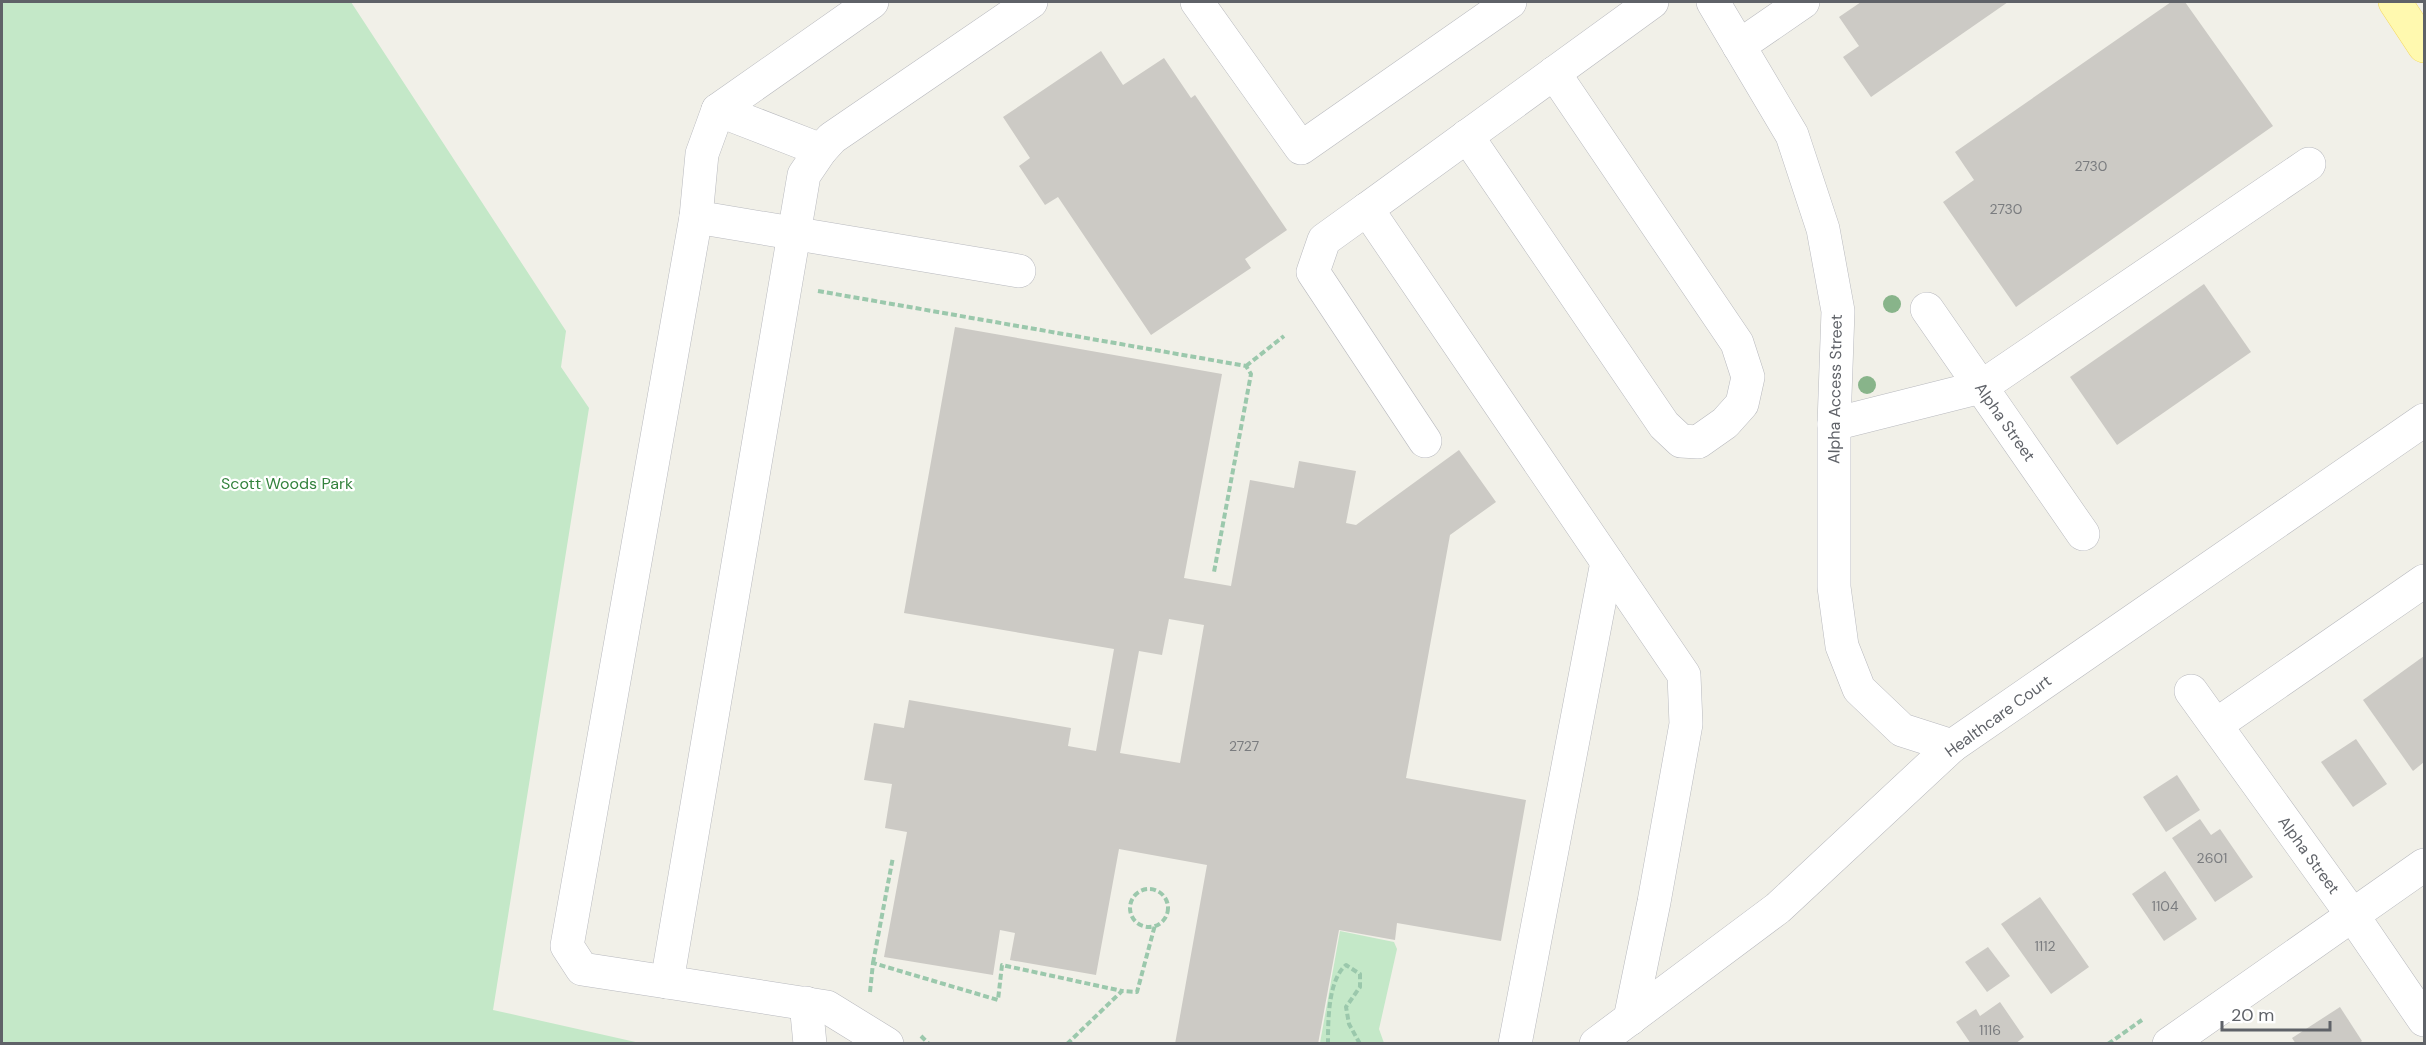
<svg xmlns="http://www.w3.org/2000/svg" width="2426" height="1045" viewBox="0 0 2426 1045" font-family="'DM Sans',sans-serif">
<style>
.green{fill:#c4e8c8}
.building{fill:#cccac5;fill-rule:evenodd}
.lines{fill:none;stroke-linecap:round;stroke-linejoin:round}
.minor-casing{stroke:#b8b9be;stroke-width:34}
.major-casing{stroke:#f4d75e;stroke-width:34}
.path{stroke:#9bc8ac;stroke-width:4;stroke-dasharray:6 3;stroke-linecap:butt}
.minor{stroke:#fff;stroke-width:33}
.major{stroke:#fff9af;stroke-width:33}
.tree{fill:#88b48a}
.labels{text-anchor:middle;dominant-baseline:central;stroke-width:4.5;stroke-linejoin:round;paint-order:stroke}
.number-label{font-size:14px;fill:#7a7c7f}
.street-label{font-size:16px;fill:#5f6268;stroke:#fff}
.park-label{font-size:16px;fill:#33823d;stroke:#fff}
</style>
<rect width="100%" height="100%" fill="#f1f0e8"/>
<g class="green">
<polygon points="2,2 351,2 566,331 561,367 589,408 493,1010 640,1043 2,1043"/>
<polygon points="1340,931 1394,942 1397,949 1379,1029 1384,1043 1320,1043"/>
</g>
<g class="building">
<polygon points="1861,2 2008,2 1871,97 1843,57 1859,46 1839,17"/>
<polygon points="2171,2 2185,2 2273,126 2016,307 1943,202 1974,180 1955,152"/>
<polygon points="1101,51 1123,85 1164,58 1191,98 1195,95 1287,230 1245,259 1251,268 1151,335 1058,197 1045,205 1019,166 1030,158 1003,117"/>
<polygon points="2204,284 2251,352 2117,445 2070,377"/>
<path d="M955,327L1222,374L1184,578L1231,586L1250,480L1294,488L1299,461L1356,471L1346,523L1356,525L1459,450L1496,502L1450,535L1406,778L1526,800L1501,941L1397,923L1395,940L1339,930L1318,1044H1175L1207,865L1119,849L1096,975L1010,960L1015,933L1000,930L993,975L884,957L907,832L885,828L892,784L864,780L874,723L904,728L909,700L1071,728L1068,746L1096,751L1114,649L904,613ZM1169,619L1204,625L1180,763L1120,753L1139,651L1162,655Z"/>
<polygon points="2424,656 2424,762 2413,771 2363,700"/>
<polygon points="2356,739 2387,784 2353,807 2321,762"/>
<polygon points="2177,775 2200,810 2166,832 2143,797"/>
<polygon points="2200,819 2211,835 2220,829 2253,877 2215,902 2172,838"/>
<polygon points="2165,871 2197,919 2164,941 2132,894"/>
<polygon points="2040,897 2089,967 2051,994 2001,924"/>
<polygon points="1988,947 2010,976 1987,992 1965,962"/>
<polygon points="2000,1002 2024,1037 2015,1044 1971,1044 1956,1022 1976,1009 1980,1016"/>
<polygon points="2340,1007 2362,1041 2358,1044 2296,1044 2292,1038"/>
</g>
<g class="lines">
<defs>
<g id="minor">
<polyline points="1197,2 1301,148 1510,2"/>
<polyline points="1713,2 1792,135 1823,229 1838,311 1834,424 1834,587 1842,646 1859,689 1902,730 1952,746"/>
<polyline points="1739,46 1803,2"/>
<polyline points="718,110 821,150"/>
<polyline points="1467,136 1664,425 1681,441 1698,442 1725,423 1742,404 1748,377 1737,343 1554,73"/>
<polyline points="1367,209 1324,240 1313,272 1425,441"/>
<polyline points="696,217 1019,271"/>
<polyline points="1927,309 2083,534"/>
<polyline points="1834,424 1981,387 2309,164"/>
<polyline points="2191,691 2353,916 2424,1020"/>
<polyline points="2216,725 2424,581"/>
<polyline points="667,982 582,969 567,946 696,217 702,154 718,110 872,2"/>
<polyline points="806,1003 810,1044"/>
<polyline points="1630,1019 1654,902 1686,724 1684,675 1367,209 1652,2"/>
<polyline points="887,1044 827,1007 667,982 804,175 821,150 832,138 1031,2"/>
<polyline points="1515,1044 1607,562"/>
<polyline points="1596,1044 1778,908 1952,746 2424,420"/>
<polyline points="2169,1044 2424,865"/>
</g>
<polyline id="major" points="2395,2 2424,46"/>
</defs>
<use href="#minor" class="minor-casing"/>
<use href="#major" class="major-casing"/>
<g class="path">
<polyline points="818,291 1246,366 1251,374 1214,572"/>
<polyline points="1246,366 1284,336"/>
<circle cx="1149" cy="908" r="19"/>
<polyline points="873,963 893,857"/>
<polyline points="870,992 873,963 998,1000 1002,965 1122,991"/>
<polyline points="921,1036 929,1044"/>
<polyline points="1067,1044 1122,991 1137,992 1155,925"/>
<path d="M1328,1044C1328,1021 1328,980 1346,965L1360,974V987L1346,1007L1349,1024L1360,1044"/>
<polyline points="2108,1044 2142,1020"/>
</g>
<use href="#minor" class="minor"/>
<use href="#major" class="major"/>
</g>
<g class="tree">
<circle cx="1892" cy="304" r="9"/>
<circle cx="1867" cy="385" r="9"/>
</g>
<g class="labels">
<g class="number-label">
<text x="2091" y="166">2730</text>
<text x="2006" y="209">2730</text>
<text x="1244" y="746">2727</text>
<text x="2212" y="858">2601</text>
<text x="2165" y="906">1104</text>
<text x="2045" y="946">1112</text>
<text x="1990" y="1030">1116</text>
</g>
<g class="street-label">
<text transform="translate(1835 389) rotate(-89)">Alpha Access Street</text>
<text transform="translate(2005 422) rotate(55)">Alpha Street</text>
<text transform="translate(1998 716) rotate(-36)">Healthcare Court</text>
<text transform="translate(2309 855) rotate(54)">Alpha Street</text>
</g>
<g class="park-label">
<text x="287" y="483">Scott Woods Park</text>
</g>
</g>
<rect width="2426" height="1045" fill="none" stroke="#5f6268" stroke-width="6"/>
<path d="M2222 1021v9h108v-9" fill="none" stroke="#5f6268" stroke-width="3"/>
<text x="2231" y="1021" font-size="18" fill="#5f6268" stroke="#ffffff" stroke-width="4.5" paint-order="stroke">20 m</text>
</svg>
